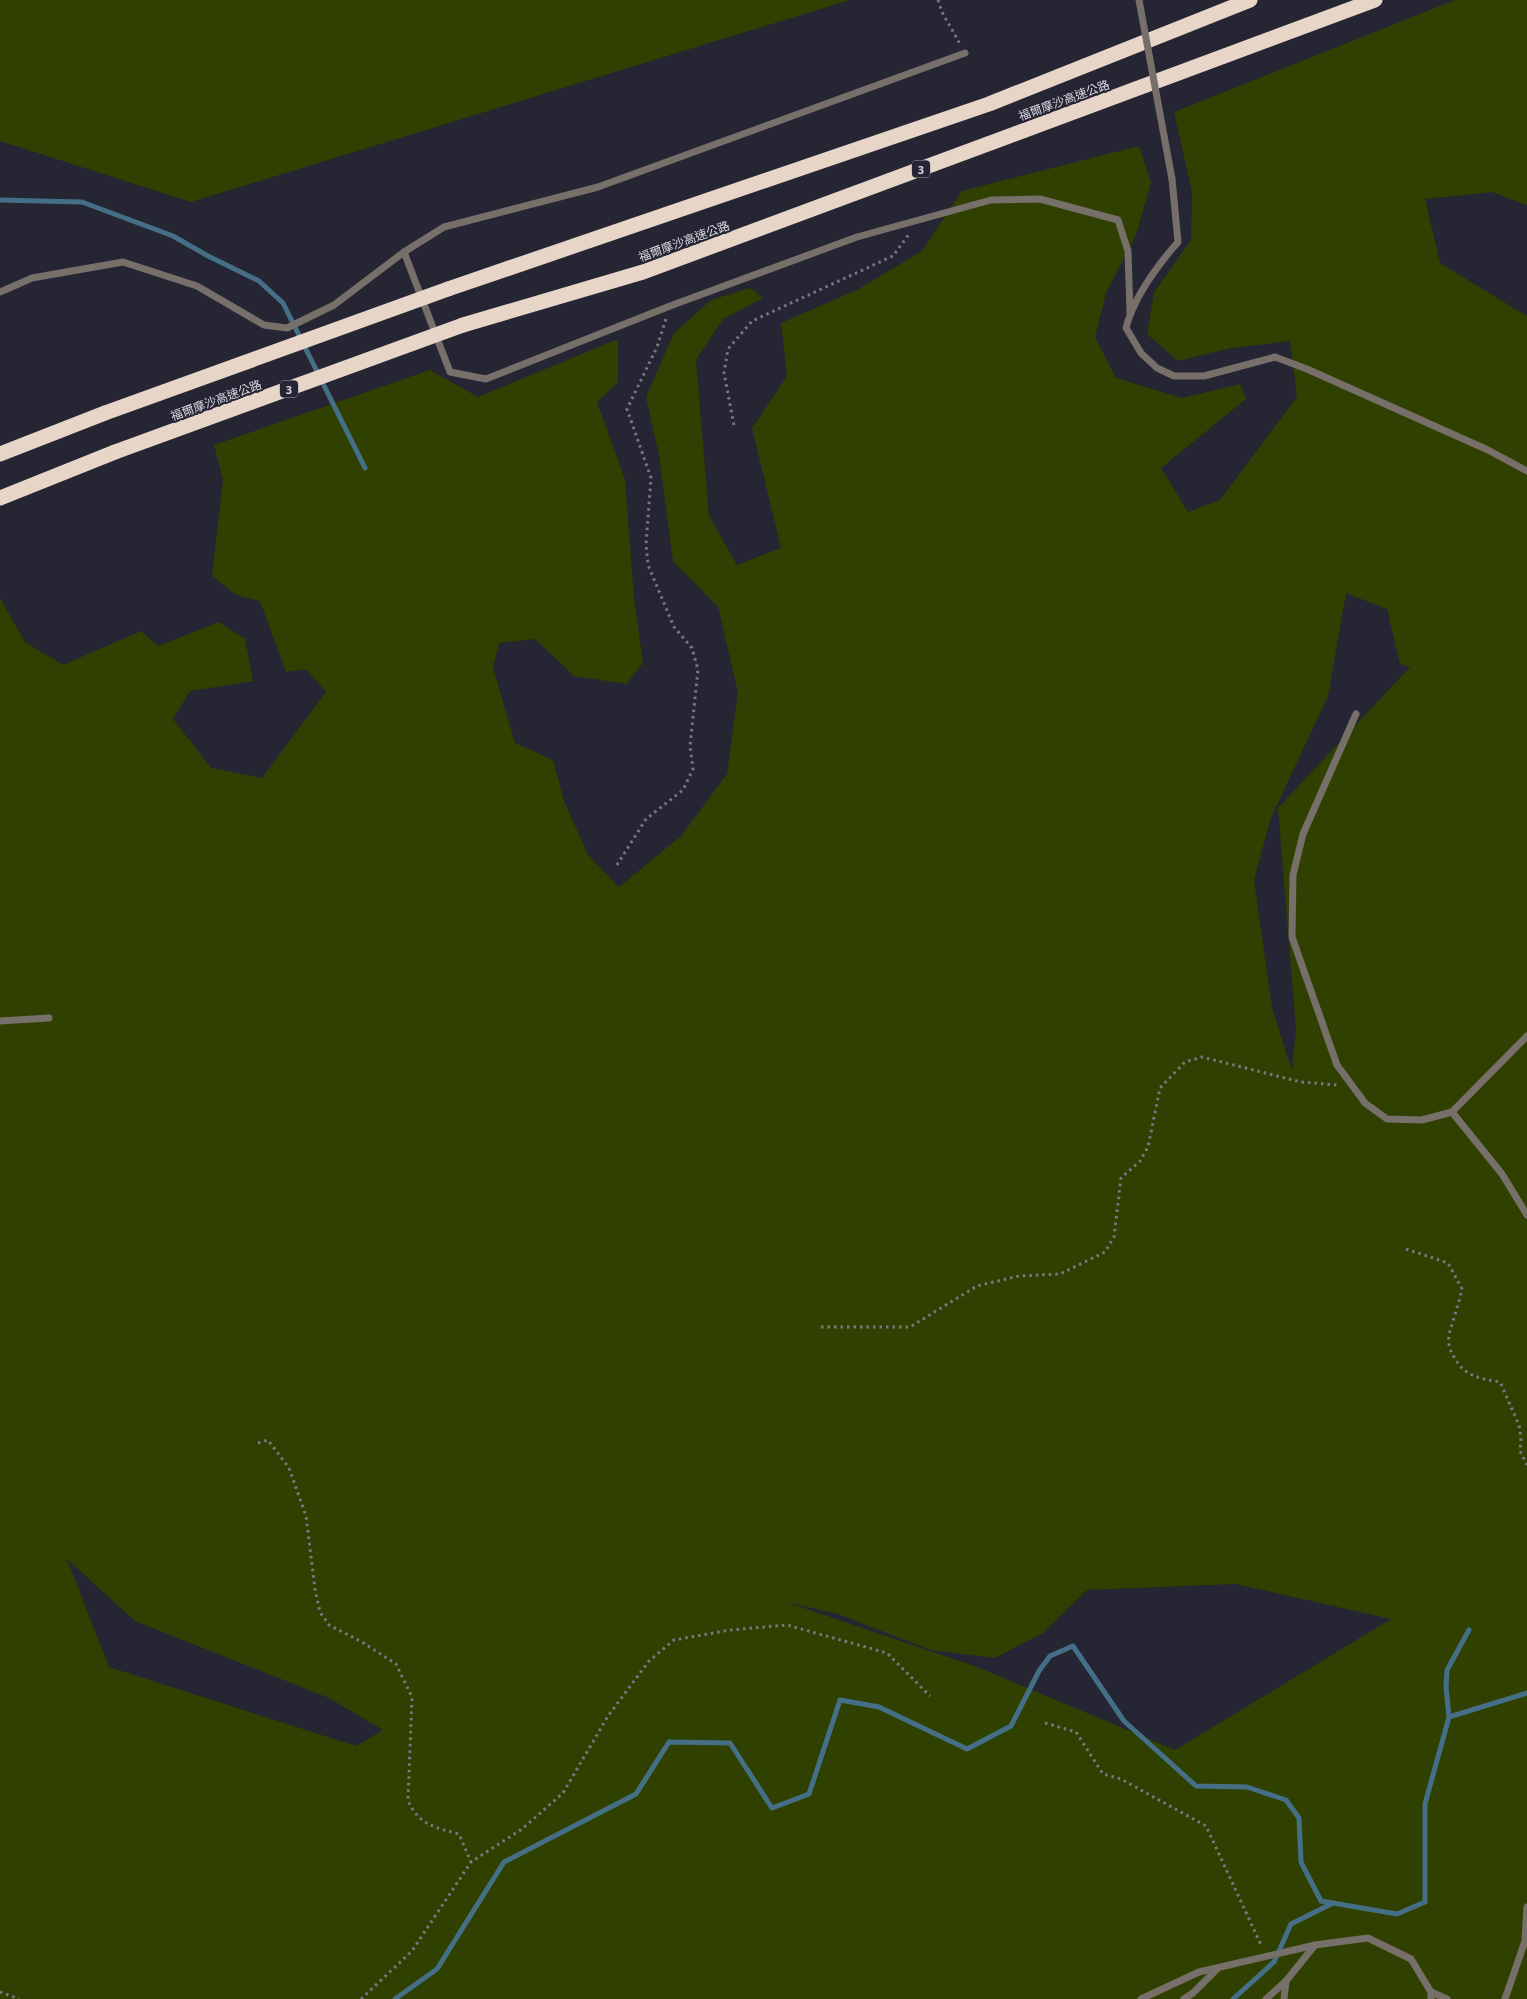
<svg xmlns="http://www.w3.org/2000/svg" width="1527" height="1999" viewBox="0 0 1527 1999" font-family="'Noto Sans','Noto Sans TC',sans-serif">
<style>
.green{fill:#304000;fill-rule:evenodd}
.lines{fill:none;stroke-linecap:round;stroke-linejoin:round}
.stream{stroke:#446f86;stroke-width:5}
.path{stroke:#787884;stroke-width:3;stroke-dasharray:2.5 4;stroke-linecap:butt}
.lane{stroke:#766f6a;stroke-width:7}
.highway{stroke:#e7d5c8;stroke-width:15}
.lane-bridge{stroke:#766f6a;stroke-width:7}
.highway-bridge{stroke:#e7d5c8;stroke-width:15}
.labels{text-anchor:middle;dominant-baseline:central;stroke-width:4;stroke-linejoin:round;paint-order:stroke}
.shield{fill:#252533;stroke:#a4a4af;stroke-width:1}
.shield-label{font-size:11px;font-weight:bold;fill:#dadae4}
.street-label{font-size:12px;fill:#dadae4;stroke:#252533}
</style>
<rect width="100%" height="100%" fill="#252533"/>
<g class="green">
<polygon points="0,0 850,0 191,202 0,141"/>
<path d="M1455,0H1527V205L1492,192L1425,199L1440,263L1527,316V1999H0V598L25,642L63,665L141,631L158,646L219,622L245,639L253,681L190,691L173,719L211,768L262,778L326,692L306,669L286,672L260,601L236,595L212,576L223,480L214,445L430,370L478,397L618,339V382L597,402L625,480L634,598L643,663L626,684L574,676L535,639L499,643L493,668L515,743L553,760L564,801L588,855L619,887L681,836L727,774L738,692L718,607L673,561L659,455L646,397L674,333L711,300L750,288L763,298L723,319L696,360L709,516L737,565L781,548L752,428L787,376L781,323L857,290L922,251L962,191L1139,146L1151,183L1136,235L1106,293L1095,337L1116,378L1182,398L1240,384L1246,399L1161,468L1188,512L1220,500L1297,397L1290,341L1231,348L1178,361L1147,334L1154,292L1191,240L1192,192L1174,112ZM1346,593L1387,609L1400,664L1410,667L1278,808L1296,1029L1292,1071L1272,1008L1254,880L1270,820L1328,696ZM67,1559L135,1621L329,1698L383,1730L356,1746L109,1667ZM1235,1584L1391,1619L1175,1750L977,1667L786,1602L838,1614L931,1650L995,1658L1043,1633L1087,1590Z"/>
</g>
<g class="lines">
<g class="stream">
<polyline points="0,200 82,202 173,236 208,256 259,281 283,303 365,468"/>
<polyline points="1449,1717 1446,1687 1447,1670 1469,1630"/>
<polyline points="395,1999 437,1969 504,1862 636,1794 669,1742 730,1743 772,1808 809,1794 840,1700 879,1707 967,1749 1011,1726 1039,1671 1050,1656 1073,1646 1124,1721 1196,1786 1247,1787 1286,1800 1299,1818 1301,1862 1321,1901 1397,1914 1425,1902 1425,1804 1449,1717 1527,1693"/>
<polyline points="1233,1999 1274,1962 1291,1924 1333,1903"/>
</g>
<g class="path">
<polyline points="938,0 942,12 960,44"/>
<polyline points="734,425 724,373 728,349 752,321 893,256 909,234"/>
<polyline points="617,865 646,819 683,790 693,769 690,746 698,670 692,648 674,627 648,565 646,544 651,478 627,409 657,347 666,319"/>
<path d="M1406,1249L1448,1263L1462,1289C1459,1303 1454,1317 1450,1331C1447,1340 1449,1349 1454,1357C1465,1377 1479,1378 1500,1382L1519,1425L1521,1438L1520,1451L1527,1465"/>
<polyline points="821,1327 910,1327 977,1286 1019,1276 1060,1274 1105,1252 1114,1237 1121,1178 1140,1161 1148,1147 1160,1088 1185,1062 1202,1057 1301,1082 1337,1085"/>
<path d="M258,1443L268,1440L289,1468L306,1516L315,1589L320,1612L329,1625L362,1642L396,1664L412,1697L408,1800C417,1824 436,1828 459,1834L471,1862"/>
<polyline points="1045,1723 1076,1732 1103,1774 1121,1779 1206,1826 1262,1947"/>
<polyline points="0,1992 19,1999"/>
<polyline points="361,1999 412,1951 471,1862 522,1829 563,1793 608,1716 649,1661 674,1640 730,1630 787,1625 887,1653 930,1696"/>
</g>
<g class="lane">
<polyline points="965,53 598,187 444,227 404,252 450,372 486,379 670,306 857,237 991,200 1040,199 1118,220 1128,251 1130,313"/>
<path d="M1172,179L1178,242C1157,266 1134,296 1126,328L1141,353L1157,368L1174,376H1204L1275,357L1307,369L1488,450L1527,471"/>
<polyline points="0,292 32,278 123,262 197,286 264,325 287,328 334,305 404,252"/>
<polyline points="1356,714 1303,834 1293,875 1292,937 1337,1065 1365,1103 1387,1119 1422,1120 1452,1112"/>
<polyline points="0,1021 49,1018"/>
<polyline points="1527,1036 1452,1112 1502,1174 1527,1215"/>
<polyline points="1141,1999 1199,1972 1315,1945 1368,1938 1411,1959 1431,1992"/>
<polyline points="1184,1999 1193,1993 1218,1968"/>
<polyline points="1266,1999 1286,1981"/>
<polyline points="1284,1999 1286,1981 1315,1945"/>
<polyline points="1431,1999 1431,1992 1447,1999"/>
<polyline points="1505,1999 1525,1941 1527,1907"/>
</g>
<g class="highway">
<polyline points="448,289 989,104 1250,0"/>
<polyline points="463,325 643,272 1375,0"/>
<polyline points="0,454 105,413"/>
<polyline points="0,498 115,452"/>
</g>
<polyline class="lane-bridge" points="1139,0 1172,179"/>
<g class="highway-bridge">
<polyline points="105,413 448,289"/>
<polyline points="115,452 463,325"/>
</g>
</g>
<g class="labels">
<g class="shield">
<rect x="912" y="160.5" width="18" height="17" rx="4"/>
<rect x="280" y="380.5" width="18" height="17" rx="4"/>
</g>
<g class="shield-label">
<text x="921" y="169">3</text>
<text x="289" y="389">3</text>
</g>
<g class="street-label">
<text transform="translate(1064 100) rotate(-20)">福爾摩沙高速公路</text>
<text transform="translate(684 241) rotate(-20)">福爾摩沙高速公路</text>
<text transform="translate(216 400) rotate(-20)">福爾摩沙高速公路</text>
</g>
</g>
</svg>
